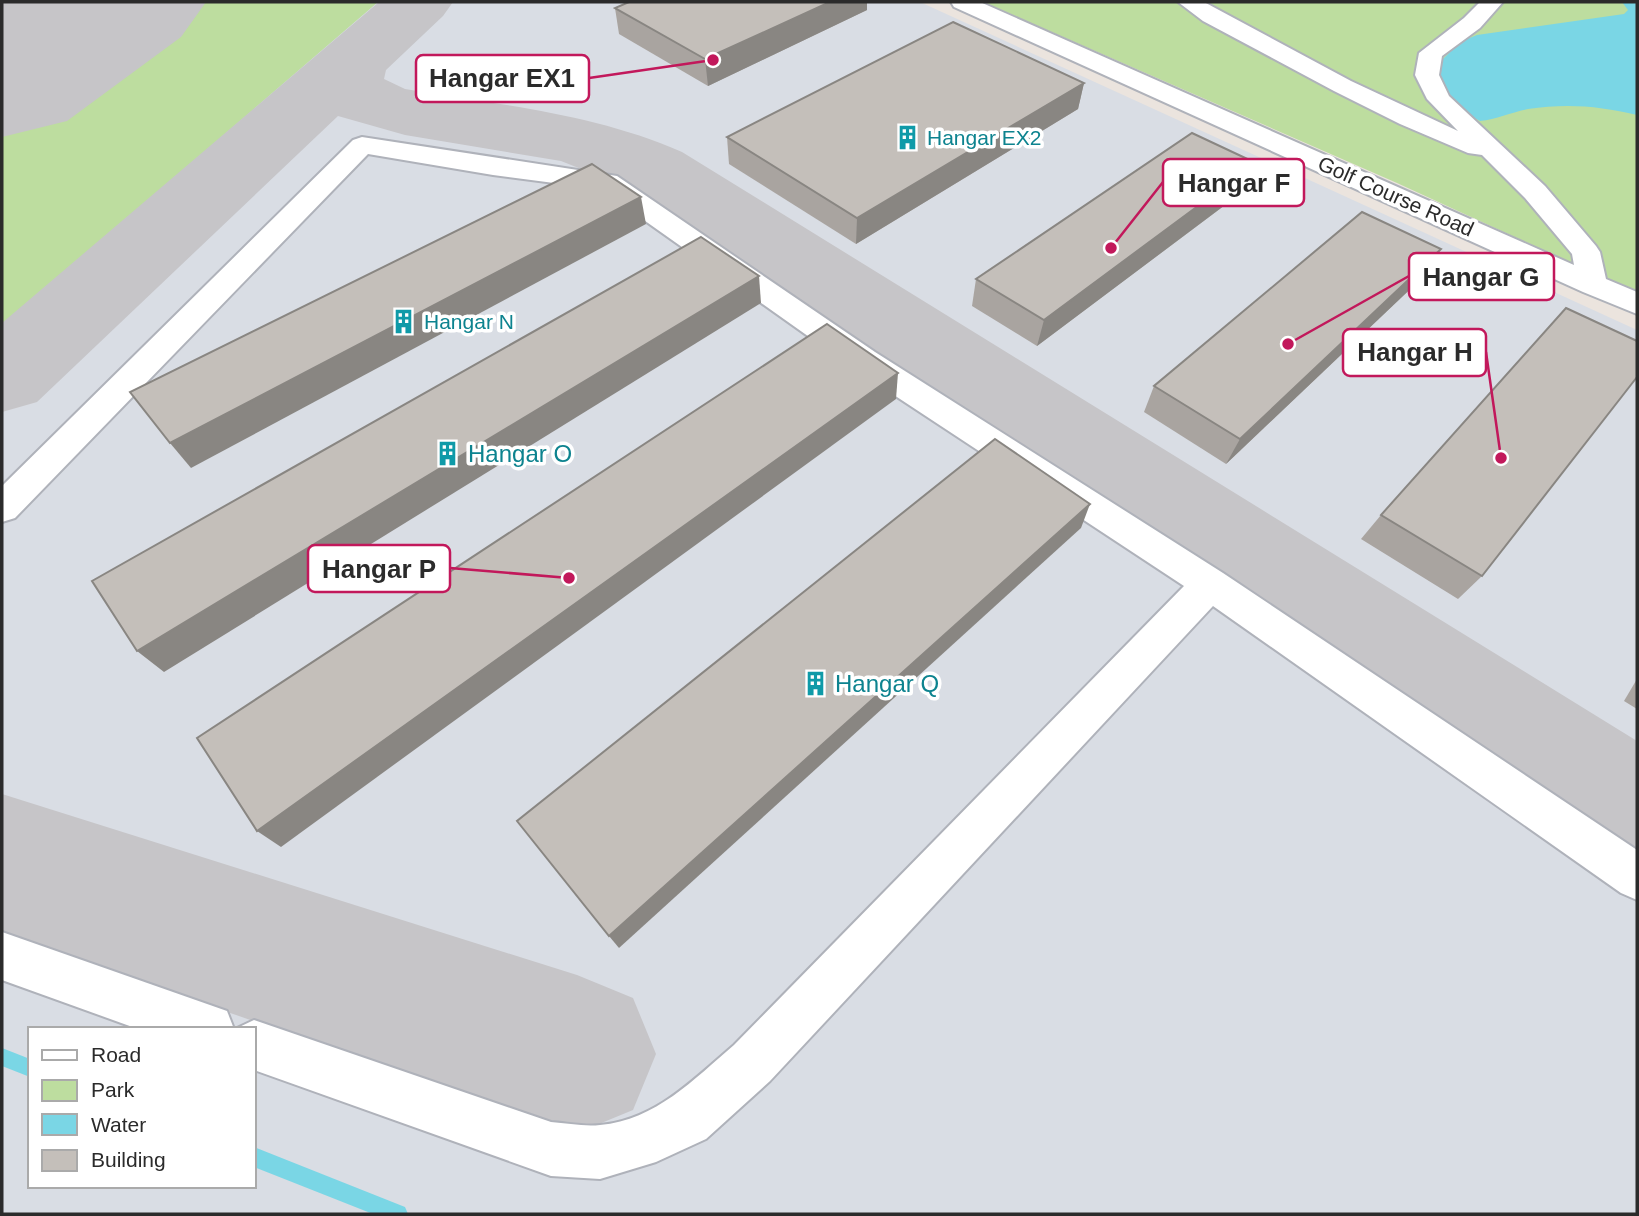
<svg xmlns="http://www.w3.org/2000/svg" width="1639" height="1216" viewBox="0 0 1639 1216" font-family="Arial,sans-serif">
<style>
.airport{fill:#d9dde4;fill-rule:evenodd}
.green{fill:#bddd9f}
.water{fill:#7ad6e5}
.lines{fill:none;stroke-linecap:round;stroke-linejoin:round}
.stream{fill:#7ad6e5;fill-rule:evenodd}
.taxiway{fill:#c6c5c8;fill-rule:evenodd}
.runway{fill:#c6c5c8;fill-rule:evenodd}
.minor-casing{stroke:#afb2ba;stroke-width:4}
.minor{fill:#fff;fill-rule:evenodd}
.wall{fill:#a9a4a0}
.shaded-wall{fill:#898682}
.building{fill:#c4bfba;stroke:#898682;stroke-width:2}
.labels{text-anchor:middle;dominant-baseline:central;stroke-width:7;stroke-linejoin:round;paint-order:stroke}
.far-culture-label{font-size:21px;fill:#0d838f;stroke:#fff;text-anchor:start}
.far-street-label{font-size:21px;fill:#2b2b2b;stroke:#fff}
.culture-label{font-size:24px;fill:#0d838f;stroke:#fff;text-anchor:start}
.leader{fill:none;stroke:#c2185b;stroke-width:2.5}
.callout-dot{fill:#c2185b;stroke:#fff;stroke-width:2.5}
.callout{fill:#fff;stroke:#c2185b;stroke-width:2.5}
.callout-label{font-size:26px;text-anchor:middle;font-weight:bold;fill:#2b2b2b}
</style>
<rect width="100%" height="100%" fill="#ebe4de"/>
<path class="airport" d="M2,2H920L1637,330V1214H2ZM30,1029H254V1186H30Z"/>
<g class="green">
<polygon points="2,2 62,2 2,40"/>
<polygon points="184,2 378,2 2,326 2,132"/>
<polygon points="983,2 1637,2 1637,293 1397,183"/>
</g>
<path class="water" d="M1622,2H1637V115C1601,106 1566,103 1528,109C1512,112 1497,119 1480,121C1456,108 1442,91 1438,64L1460,42L1477,35L1624,14L1628,10Z"/>
<g class="lines">
<g class="stream">
<polygon points="2,1048 30,1059 30,1077 2,1066"/>
<polygon points="254,1147 405,1207 408,1214 373,1214 254,1167"/>
</g>
<g class="taxiway">
<path d="M379,2H453L443,16L386,70L384,79L405,89C499,105 593,113 682,152L1637,741V883L1589,864L624,186L561,161L405,135L338,116L37,402L2,412V323Z"/>
<polygon points="2,794 577,975 633,998 656,1054 633,1110 577,1133 2,934"/>
</g>
<polygon class="runway" points="5,2 206,2 181,37 67,121 2,137 2,4"/>
<defs>
<g id="minor">
<polygon points="951,2 980,2 1574,265 1572,254 1525,198 1482,155 1468,153 1400,124 1334,91 1203,21 1178,2 1204,2 1351,81 1458,131 1427,99 1415,75 1419,53 1464,18 1480,2 1503,2 1480,28 1442,56 1439,75 1449,96 1545,186 1596,246 1600,252 1606,279 1637,292 1637,314 1583,292 954,7"/>
<path d="M362,137L617,176L875,352L1223,573L1637,850V900L1621,893L1213,606L770,1081L706,1139L656,1162L600,1179L551,1176L254,1070V1029H235L254,1020L551,1122C567,1123 585,1127 600,1125C656,1120 694,1079 734,1045L1184,586L853,368L600,189L493,175L368,154L15,518L2,522V486L353,140Z"/>
<polygon points="2,932 227,1011 234,1029 138,1029 2,980"/>
</g>
</defs>
<use href="#minor" class="minor-casing"/>
<use href="#minor" class="minor"/>
</g>
<g class="wall">
<polygon points="629,2 867,2 867,10 708,86 619,34 615,8"/>
<polygon points="1084,83 1078,109 856,244 729,164 727,137"/>
<polygon points="1256,163 1245,190 1037,346 972,306 976,279"/>
<polygon points="1424,276 1226,464 1144,412 1154,386"/>
<polygon points="1381,515 1482,576 1458,599 1361,539"/>
<polygon points="1637,679 1637,709 1624,701"/>
</g>
<g class="shaded-wall">
<polygon points="830,2 867,2 867,10 708,86 705,59"/>
<polygon points="1084,83 1078,109 856,244 857,218"/>
<polygon points="1256,163 1245,190 1037,346 1044,320"/>
<polygon points="641,197 646,224 191,468 170,443"/>
<polygon points="1441,249 1424,276 1226,464 1240,439"/>
<polygon points="759,276 761,303 164,672 137,651"/>
<polygon points="898,373 896,399 281,847 257,831"/>
<polygon points="1090,504 1081,528 619,948 609,936"/>
</g>
<g class="building">
<polygon points="629,2 830,2 705,59 615,8"/>
<polygon points="953,22 1084,83 857,218 727,137"/>
<polygon points="1192,133 1256,163 1044,320 976,279"/>
<polygon points="592,164 641,197 170,443 130,392"/>
<polygon points="1362,212 1441,249 1240,439 1154,386"/>
<polygon points="701,237 759,276 137,651 92,581"/>
<polygon points="1566,308 1637,341 1637,377 1482,576 1381,515"/>
<polygon points="827,324 898,373 257,831 197,738"/>
<polygon points="995,439 1090,504 609,936 517,821"/>
</g>
<defs>
<symbol id="building-bare" viewBox="-9 -9 18 18"><path d="M-4-6H4V6H1V3H-1V6H-4ZM-2.5-4.3h1.7v1.8h-1.7ZM.8-4.3h1.7v1.8H.8ZM-2.5-1h1.7V.8h-1.7ZM.8-1h1.7V.8H.8Z" fill="#0f9aa8" stroke="#fff" stroke-width="2.5" paint-order="stroke"/></symbol>
</defs>
<g fill-rule="evenodd">
<use href="#building-bare" x="890" y="120" width="35" height="35"/>
<use href="#building-bare" x="386" y="304" width="35" height="35"/>
<use href="#building-bare" x="430" y="436" width="35" height="35"/>
<use href="#building-bare" x="798" y="666" width="35" height="35"/>
</g>
<g class="labels">
<g class="far-culture-label">
<text x="927" y="137">Hangar EX2</text>
<text x="424" y="321">Hangar N</text>
</g>
<g class="far-street-label">
<text transform="translate(1396 196) rotate(24)">Golf Course Road</text>
</g>
<g class="culture-label">
<text x="468" y="453">Hangar O</text>
<text x="835" y="683">Hangar Q</text>
</g>
</g>
<path class="leader" d="M713 60L589 78M1111 248L1163 182M1288 344L1409 276M1501 458L1486 352M569 578L450 568"/>
<g class="callout-dot">
<circle cx="713" cy="60" r="7"/>
<circle cx="1111" cy="248" r="7"/>
<circle cx="1288" cy="344" r="7"/>
<circle cx="1501" cy="458" r="7"/>
<circle cx="569" cy="578" r="7"/>
</g>
<g class="callout">
<rect x="416" y="55" width="173" height="47" rx="7"/>
<rect x="1163" y="159" width="141" height="47" rx="7"/>
<rect x="1409" y="253" width="145" height="47" rx="7"/>
<rect x="1343" y="329" width="143" height="47" rx="7"/>
<rect x="308" y="545" width="142" height="47" rx="7"/>
</g>
<g class="callout-label">
<text x="502" y="87">Hangar EX1</text>
<text x="1234" y="192">Hangar F</text>
<text x="1481" y="286">Hangar G</text>
<text x="1415" y="361">Hangar H</text>
<text x="379" y="578">Hangar P</text>
</g>
<rect width="1639" height="1216" fill="none" stroke="#2b2b2b" stroke-width="7"/>
<rect x="28" y="1027" width="228" height="161" fill="#ffffff" stroke="#aaaaaa" stroke-width="2"/>
<rect x="42" y="1050" width="35" height="10" fill="#ffffff" stroke="#aaaaaa" stroke-width="2"/>
<text x="91" y="1062" font-size="21" fill="#2b2b2b">Road</text>
<rect x="42" y="1080" width="35" height="21" fill="#bddd9f" stroke="#aaaaaa" stroke-width="2"/>
<text x="91" y="1097" font-size="21" fill="#2b2b2b">Park</text>
<rect x="42" y="1114" width="35" height="21" fill="#7ad6e5" stroke="#aaaaaa" stroke-width="2"/>
<text x="91" y="1132" font-size="21" fill="#2b2b2b">Water</text>
<rect x="42" y="1150" width="35" height="21" fill="#c4bfba" stroke="#aaaaaa" stroke-width="2"/>
<text x="91" y="1167" font-size="21" fill="#2b2b2b">Building</text>
</svg>
